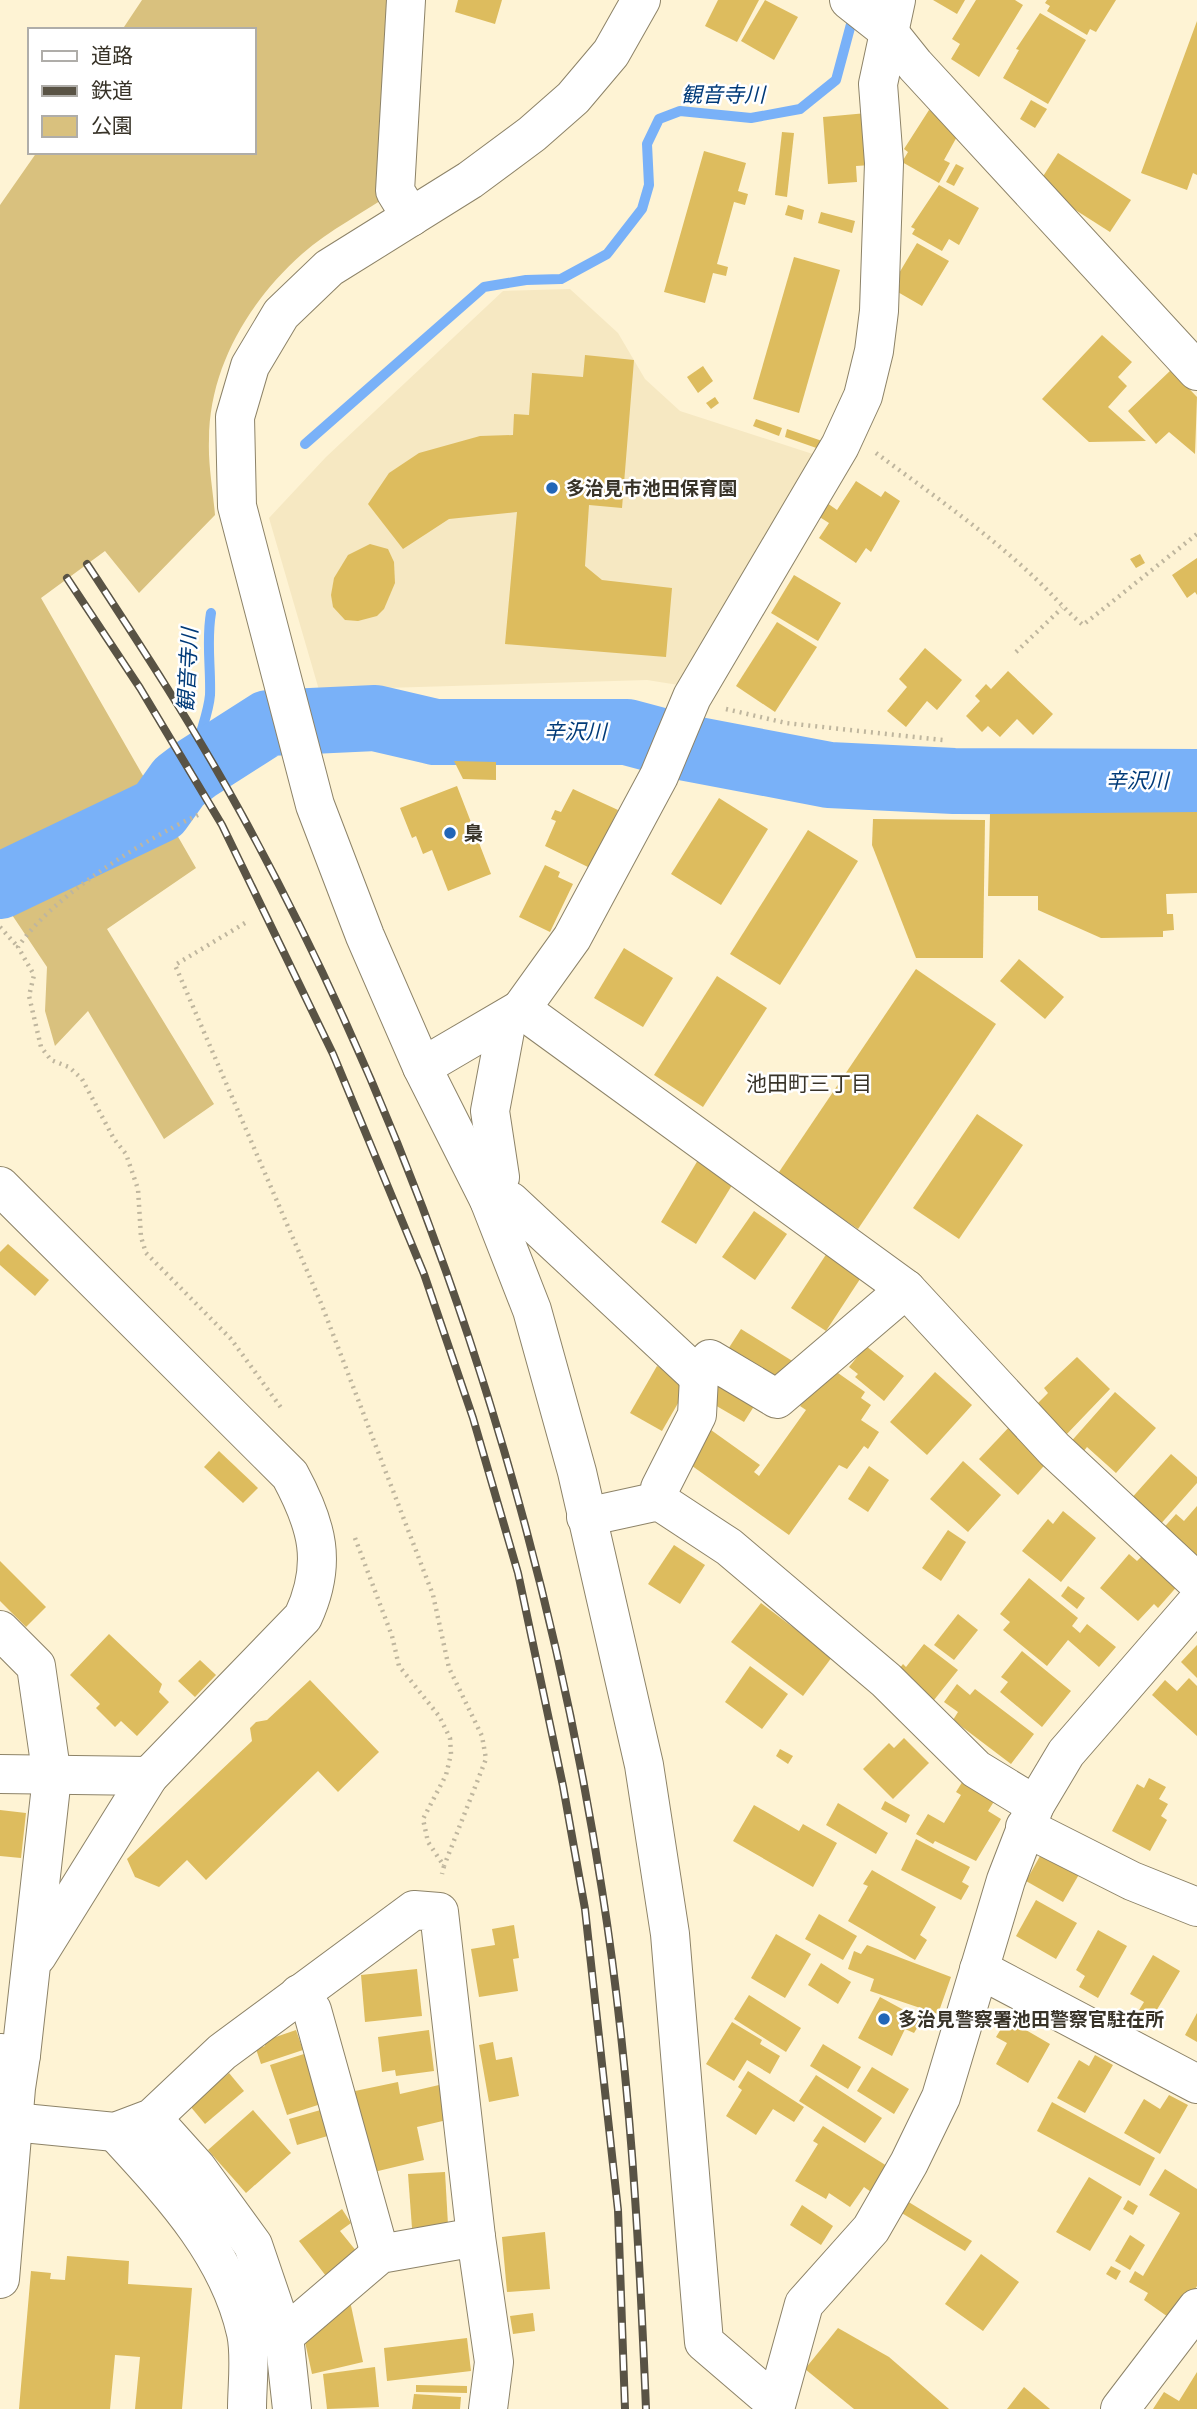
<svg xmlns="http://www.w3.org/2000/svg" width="1197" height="2409" viewBox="0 0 1197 2409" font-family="Bitter,'Noto Sans JP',serif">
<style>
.built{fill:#f6e8c2}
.green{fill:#d9c17e}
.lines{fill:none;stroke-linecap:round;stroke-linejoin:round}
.stream{stroke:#79b1f8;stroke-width:10}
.river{stroke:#79b1f8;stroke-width:66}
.building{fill:#ddbc5e}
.minor-casing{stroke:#8d8368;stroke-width:40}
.path{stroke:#bfb69e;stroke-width:4.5;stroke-dasharray:2 5;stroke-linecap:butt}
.minor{stroke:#fff;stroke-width:38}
.rail-casing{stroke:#595345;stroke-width:8}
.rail{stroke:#fff;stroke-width:5;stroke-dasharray:16;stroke-linecap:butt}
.poi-dot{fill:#2266b7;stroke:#fff;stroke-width:2.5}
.labels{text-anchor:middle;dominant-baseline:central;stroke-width:5;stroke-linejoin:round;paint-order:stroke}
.poi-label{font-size:19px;font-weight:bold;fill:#383328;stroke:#fff;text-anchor:start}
.water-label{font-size:21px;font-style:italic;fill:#003a78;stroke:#fff}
.neighbourhood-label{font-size:21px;fill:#383328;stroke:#fff}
</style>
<rect width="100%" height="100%" fill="#fef3d4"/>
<polygon class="built" points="570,289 618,333 645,379 680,411 825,458 691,687 647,680 319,690 269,518 326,457 503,291"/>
<path class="green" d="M142,0H406L395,191C365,212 329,230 302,254C249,301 209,368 209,440C208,465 213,490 215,515L139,593L105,551L41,598L196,868L107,929L214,1104L164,1139L88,1011L55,1046L45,1011L47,967L0,897V205L37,152H254V30H122Z"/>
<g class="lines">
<g class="stream">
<polyline points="305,444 484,287 526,280 561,279 607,254 642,209 649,185 647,144 659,119 680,111 751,118 800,109 836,80 854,13"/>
<path d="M196,769C193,744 208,720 210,695C211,667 206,641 211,613"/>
</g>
<polyline class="river" points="0,886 159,810 179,782 196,769 268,723 375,718 435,732 627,732 687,748 829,775 954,781 1197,782"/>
</g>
<g class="building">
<polygon points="458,0 502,0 495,24 455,12"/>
<polygon points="718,0 759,0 737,42 705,26"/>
<polygon points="765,0 798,17 774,60 741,41"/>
<polygon points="933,0 965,0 957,14"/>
<polygon points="976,0 1015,0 1023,5 979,77 951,59 960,44 952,39"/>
<polygon points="1047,0 1116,0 1096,32 1090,29 1087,35 1047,11 1050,6 1045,3"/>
<polygon points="1040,13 1086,40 1048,104 1003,78 1019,50 1016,49"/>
<polygon points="1197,21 1197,175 1193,173 1187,190 1141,173"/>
<polygon points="1031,100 1047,109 1035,128 1020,119"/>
<polygon points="929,110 950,121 959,133 944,160 950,163 939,183 902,162 908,152 904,149"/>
<polygon points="867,113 871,165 856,166 857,182 828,184 823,117"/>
<polygon points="782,132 794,133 787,197 775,195"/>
<polygon points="704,151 746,163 738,191 748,194 745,205 734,202 717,264 728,267 726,276 713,273 705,303 664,292"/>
<polygon points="1058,153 1131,200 1110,232 1044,190 1040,181"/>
<polygon points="956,164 964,168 954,186 946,182"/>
<polygon points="939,185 979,208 959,245 949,239 942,251 912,234 915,229 911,227"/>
<polygon points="788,205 804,210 802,220 785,215"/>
<polygon points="821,212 855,221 852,233 818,223"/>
<polygon points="917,243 949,261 922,306 896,291 900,283 895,280"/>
<polygon points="794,257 840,270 799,413 753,399"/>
<polygon points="1102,335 1132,362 1118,377 1127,386 1108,407 1146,441 1089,442 1042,399"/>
<polygon points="585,355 634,360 622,508 589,505 585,566 602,580 672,588 666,657 505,644 517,512 449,519 403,549 368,504 389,473 419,453 480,436 513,435 514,414 529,415 532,373 583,377"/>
<polygon points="703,366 713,381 698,393 687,377"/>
<polygon points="1171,370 1197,397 1195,454 1169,432 1156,444 1128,411"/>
<polygon points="715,397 719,403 711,409 706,403"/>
<polygon points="756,419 782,428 779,436 753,426"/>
<polygon points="787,429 828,443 825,451 785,437"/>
<polygon points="856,481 881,497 885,491 900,501 871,552 866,548 856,563 819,538 829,523 818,516 827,503 837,510"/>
<polygon points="370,544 388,549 394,562 395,583 384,609 377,616 358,621 345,620 333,607 331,595 334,578 348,555"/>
<polygon points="1140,554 1145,563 1136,568 1130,559"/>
<polygon points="1197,558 1197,595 1195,592 1187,598 1172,575"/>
<polygon points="794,575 841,603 818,641 771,613"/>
<polygon points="777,622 817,647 775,712 736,686"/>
<polygon points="925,648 962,680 937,710 927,701 906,727 887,711 907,687 899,679"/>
<polygon points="1008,671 1053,714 1033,735 1017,719 1000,737 988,726 982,732 966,716 980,701 975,696 986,684 991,689"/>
<polygon points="454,761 496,762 496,780 463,779"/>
<polygon points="457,786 491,874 448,891 432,850 423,854 416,836 412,838 400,808"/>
<polygon points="573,789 618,810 590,868 545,846 556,821 551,819 555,810 561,812"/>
<polygon points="719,798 768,829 721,905 671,874"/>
<polygon points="1197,812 1197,893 1166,894 1167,914 1173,914 1174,930 1163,931 1163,937 1101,938 1038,910 1038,896 988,896 990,814"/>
<polygon points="873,819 985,820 983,958 916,958 872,845"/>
<polygon points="808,830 858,861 780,985 730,954"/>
<polygon points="545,865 560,872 558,877 573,884 550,932 519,917"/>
<polygon points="624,948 673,978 643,1027 594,998"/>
<polygon points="1019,959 1064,997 1045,1019 1000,981"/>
<polygon points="916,969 996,1024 858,1229 777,1175"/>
<polygon points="717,976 767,1008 703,1107 654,1075"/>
<polygon points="977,1114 1023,1145 959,1239 913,1208"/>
<polygon points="698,1160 734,1182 696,1244 661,1222"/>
<polygon points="754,1211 787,1234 755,1280 722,1257"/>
<polygon points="8,1244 49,1280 35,1296 0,1265 0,1252"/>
<polygon points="827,1253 862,1276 826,1331 791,1308"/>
<polygon points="741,1329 802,1367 772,1389 723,1357"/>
<polygon points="866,1346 904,1376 884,1401 855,1377 858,1374 849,1367"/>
<polygon points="1077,1357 1110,1389 1064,1437 1033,1408 1048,1393 1044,1388"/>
<polygon points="657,1366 689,1384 662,1431 630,1413"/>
<polygon points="828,1366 865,1392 861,1398 871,1405 861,1420 879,1432 868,1449 864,1446 847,1469 839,1465 789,1535 688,1463 711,1430 760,1465 754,1472 759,1476 806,1410 800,1406"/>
<polygon points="935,1372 972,1405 927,1455 890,1422"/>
<polygon points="721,1378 758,1400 744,1422 708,1401"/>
<polygon points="1115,1392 1156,1428 1116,1473 1087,1447 1080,1456 1068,1445"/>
<polygon points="1012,1424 1050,1459 1018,1495 979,1459"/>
<polygon points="219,1451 258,1488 243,1503 204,1467"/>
<polygon points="1171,1454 1197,1477 1197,1483 1158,1527 1129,1501"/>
<polygon points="963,1461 1001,1495 968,1532 930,1499"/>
<polygon points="869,1466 889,1480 868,1512 848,1499"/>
<polygon points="1197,1506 1197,1563 1160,1532 1176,1514 1184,1521"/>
<polygon points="1063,1511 1096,1538 1061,1582 1022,1551 1048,1519 1053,1524"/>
<polygon points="948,1530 966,1542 941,1581 922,1568"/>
<polygon points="674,1545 705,1565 680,1604 648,1584"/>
<polygon points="1145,1553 1180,1583 1158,1608 1154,1604 1138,1621 1100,1588 1129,1554 1137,1561"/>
<polygon points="0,1561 46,1607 26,1627 0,1601"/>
<polygon points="1029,1578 1078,1618 1072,1626 1080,1633 1087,1624 1116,1647 1099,1667 1068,1640 1047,1666 1003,1630 1010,1622 1000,1614"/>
<polygon points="1068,1586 1085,1598 1077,1609 1061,1596"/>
<polygon points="761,1603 832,1657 803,1696 731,1642"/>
<polygon points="958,1614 978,1630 954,1660 934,1645"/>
<polygon points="109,1634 162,1684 159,1692 169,1702 137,1736 121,1721 115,1727 96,1708 100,1704 70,1675"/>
<polygon points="924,1644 958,1670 934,1700 893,1677 903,1664 906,1667"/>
<polygon points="1197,1645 1197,1678 1181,1662"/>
<polygon points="1022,1651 1071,1691 1042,1727 1000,1692 1008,1682 1001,1677"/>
<polygon points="200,1660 216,1675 195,1697 178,1681"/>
<polygon points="750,1666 788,1694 762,1729 725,1702"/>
<polygon points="1189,1678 1197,1686 1197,1736 1152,1695 1165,1680 1177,1691"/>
<polygon points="310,1680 379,1752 338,1792 318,1771 206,1880 187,1860 159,1887 135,1877 127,1859 252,1741 250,1728 256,1722 267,1720"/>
<polygon points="957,1684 970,1695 975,1689 1034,1734 1011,1764 953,1720 958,1712 944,1702"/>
<polygon points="904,1738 929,1763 893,1799 863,1769 889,1743 894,1748"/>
<polygon points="780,1749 793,1756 788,1764 776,1756"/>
<polygon points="966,1776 998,1795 988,1811 1001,1819 976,1861 935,1841 933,1844 916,1834 928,1814 944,1823 961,1795 956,1792"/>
<polygon points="1149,1778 1166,1787 1159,1799 1168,1804 1161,1816 1167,1820 1150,1851 1112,1831 1137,1784 1144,1788"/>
<polygon points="885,1801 910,1815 906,1823 881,1809"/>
<polygon points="838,1803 888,1833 876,1854 826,1825"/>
<polygon points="754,1805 799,1831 803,1824 837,1843 813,1887 733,1841"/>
<polygon points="0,1810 26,1813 21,1858 0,1856"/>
<polygon points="916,1839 970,1867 962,1882 969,1886 961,1900 901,1870"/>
<polygon points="1044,1849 1081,1871 1063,1902 1026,1881"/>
<polygon points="872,1870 936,1907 920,1935 927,1940 915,1960 848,1921 868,1886 863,1884"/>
<polygon points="1036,1900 1077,1923 1056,1959 1016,1936"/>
<polygon points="819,1914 857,1936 843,1960 805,1939"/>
<polygon points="514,1925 519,1958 513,1959 518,1991 479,1997 471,1949 495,1945 492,1929"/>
<polygon points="1098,1930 1127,1946 1098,1998 1079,1987 1085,1976 1076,1970"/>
<polygon points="776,1934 811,1954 785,1998 751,1978"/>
<polygon points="867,1945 951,1977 938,2014 870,1991 874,1979 848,1969 854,1951 861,1954"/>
<polygon points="1153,1955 1180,1971 1149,2023 1136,2015 1144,2002 1130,1994"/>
<polygon points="821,1963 851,1982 838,2004 808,1985"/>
<polygon points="417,1969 422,2016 365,2022 361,1975"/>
<polygon points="749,1995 801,2028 786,2052 734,2019"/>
<polygon points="880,1997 922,2020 914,2033 905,2029 892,2056 858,2038"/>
<polygon points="1197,2013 1197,2042 1185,2035"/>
<polygon points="1007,2019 1050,2044 1028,2083 996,2064 1007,2043 996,2037"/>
<polygon points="732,2022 762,2040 760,2044 780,2056 770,2074 747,2060 734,2081 706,2064"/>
<polygon points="296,2030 303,2050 261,2064 256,2049 265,2046 264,2041"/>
<polygon points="429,2030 434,2071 396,2076 395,2070 382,2072 378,2037"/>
<polygon points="493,2042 496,2060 512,2057 519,2096 489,2102 479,2045"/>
<polygon points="823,2044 861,2067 848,2089 810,2066"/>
<polygon points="307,2053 324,2103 287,2115 270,2065"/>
<polygon points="1095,2055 1113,2065 1085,2113 1057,2098 1079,2060 1089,2066"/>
<polygon points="872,2067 909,2089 894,2114 857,2091"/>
<polygon points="748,2071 804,2107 794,2122 773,2109 756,2135 726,2116 742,2090 738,2087"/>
<polygon points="229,2073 244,2091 205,2124 190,2106"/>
<polygon points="816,2075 882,2118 865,2143 799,2101"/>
<polygon points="398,2082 400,2094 439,2085 447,2120 417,2127 424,2160 374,2172 355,2091"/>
<polygon points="1169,2095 1188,2105 1160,2154 1124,2133 1144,2099 1160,2109"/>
<polygon points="1052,2102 1155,2158 1140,2186 1037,2131"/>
<polygon points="324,2109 331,2135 297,2145 289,2119"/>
<polygon points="253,2110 291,2153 246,2193 208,2150"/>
<polygon points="823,2126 887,2166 871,2192 864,2187 850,2207 829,2193 826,2199 795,2181 818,2144 813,2141"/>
<polygon points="1165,2169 1197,2189 1197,2286 1182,2311 1171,2319 1144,2300 1148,2293 1129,2282 1135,2271 1143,2276 1180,2213 1149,2195"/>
<polygon points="445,2172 448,2225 412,2228 408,2174"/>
<polygon points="1089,2177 1122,2197 1090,2251 1056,2232"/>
<polygon points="1128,2200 1138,2206 1133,2215 1123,2209"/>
<polygon points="907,2201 972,2241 965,2251 900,2212"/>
<polygon points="802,2205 833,2226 821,2245 790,2225"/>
<polygon points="342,2209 351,2223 340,2231 357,2252 326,2276 299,2241"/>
<polygon points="545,2232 550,2289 507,2292 502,2237"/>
<polygon points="1130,2235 1145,2245 1130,2270 1115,2261"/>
<polygon points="981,2254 1019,2282 983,2331 945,2304"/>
<polygon points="67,2256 129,2261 128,2284 192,2288 182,2409 135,2409 140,2357 115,2355 110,2409 19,2409 31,2271 51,2273 50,2279 65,2280"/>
<polygon points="1111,2266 1121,2271 1116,2280 1106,2274"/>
<polygon points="350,2301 363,2362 312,2374 305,2342"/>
<polygon points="533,2313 535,2331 513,2334 510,2316"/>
<polygon points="838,2328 889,2357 949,2409 854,2409 805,2369"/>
<polygon points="467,2338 471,2371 387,2381 384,2348"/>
<polygon points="375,2367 379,2407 327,2409 323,2374"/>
<polygon points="1197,2372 1197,2409 1153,2409 1164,2392 1179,2401"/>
<polygon points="416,2385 467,2386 467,2393 416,2392"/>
<polygon points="1024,2387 1050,2409 1007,2409"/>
<polygon points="414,2394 461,2397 460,2409 412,2409"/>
</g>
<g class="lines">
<defs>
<g id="minor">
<polyline points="406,0 395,191 411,217"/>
<polyline points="641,0 611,53 573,98 532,134 470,180 329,268 281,314 250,366 235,417 237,506 315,805 365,936 422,1067 489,1200 532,1310 577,1472 644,1765 670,1934 704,2342 775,2403"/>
<polyline points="849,0 887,30 915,65 1197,371"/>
<polyline points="521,1009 572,938 659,776 692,697 840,446 863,396 874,351 879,311 884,163 878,84 896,0"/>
<polyline points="422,1067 521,1009 906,1289 1054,1449 1197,1582"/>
<path d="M0,1186L290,1475C317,1525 328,1563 303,1617L149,1776L0,1774"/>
<polyline points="485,1190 500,1177 490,1111 507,1020"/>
<polyline points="489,1200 510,1201 699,1377"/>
<polyline points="659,1501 660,1488 697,1415 699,1377 710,1359 777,1399 906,1289"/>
<polyline points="586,1517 659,1501 729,1547 886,1680 976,1769 1035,1805"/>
<polyline points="0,1630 36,1666 52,1777 21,2055"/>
<polyline points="1025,1827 1132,1881 1197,1907"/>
<polyline points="37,1956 149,1776"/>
<polyline points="979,1969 1197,2084"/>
<polyline points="299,1994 312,2010 380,2254"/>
<polyline points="0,2053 21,2055 16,2088 0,2279"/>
<polyline points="152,2118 197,2168 253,2245 284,2336 292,2409"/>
<polyline points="13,2122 115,2132 152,2118 222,2052 414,1910 439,1912 476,2237 494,2362 488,2409"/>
<path d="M115,2132C169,2191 228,2252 246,2333C251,2356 247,2385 247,2409"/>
<polyline points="284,2336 380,2254 476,2237"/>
<polyline points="775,2409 804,2304 871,2229 909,2163 941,2097 1006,1880 1035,1805 1066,1753 1197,1602"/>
<polyline points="1120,2409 1197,2308"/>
</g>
</defs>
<use href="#minor" class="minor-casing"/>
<g class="path">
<path d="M876,453C930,493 988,533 1037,580C1053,595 1066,611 1083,625L1197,534"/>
<polyline points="1016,652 1062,608"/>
<polyline points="726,709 786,723 943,740"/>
<path d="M198,815C142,841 52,896 18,947L34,975L29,996L41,1047L51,1060L69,1067L82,1079L114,1139L126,1154L138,1189L141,1237L146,1253L231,1339L282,1409"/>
<polyline points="245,923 175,965 321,1303 433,1595 449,1668 482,1736 486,1759 444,1866"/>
<polyline points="0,927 18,947"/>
<polyline points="355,1538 392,1636 399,1666 439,1716 450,1738 451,1754 446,1775 423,1819 428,1842 444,1866 442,1874"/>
</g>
<use href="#minor" class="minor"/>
<defs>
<g id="rail">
<path d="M87,564C141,646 195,729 242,815C424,1147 544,1516 602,1890C629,2062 639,2235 646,2409"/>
<polyline points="67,578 140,688 222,825 333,1054 424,1274 473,1418 518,1573 563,1786 585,1909 618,2210 625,2409"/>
</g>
</defs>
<use href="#rail" class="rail-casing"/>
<use href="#rail" class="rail"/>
</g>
<g class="poi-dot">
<circle cx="552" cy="488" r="7"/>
<circle cx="450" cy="833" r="7"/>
<circle cx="884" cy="2019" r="7"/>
</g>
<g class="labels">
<g class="poi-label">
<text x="566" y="488">多治見市池田保育園</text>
<text x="464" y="833">梟</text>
<text x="898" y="2019">多治見警察署池田警察官駐在所</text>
</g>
<g class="water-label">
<text x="723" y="95">観音寺川</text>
<text transform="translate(188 670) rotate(-87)">観音寺川</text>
<text x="575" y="732">辛沢川</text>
<text x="1137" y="781">辛沢川</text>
</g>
<g class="neighbourhood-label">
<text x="809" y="1084">池田町三丁目</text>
</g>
</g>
<rect x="28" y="28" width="228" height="126" fill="#ffffff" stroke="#afada9" stroke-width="2"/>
<rect x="42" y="51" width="35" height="10" fill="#ffffff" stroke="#afada9" stroke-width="2"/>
<text x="91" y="63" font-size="21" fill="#383328">道路</text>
<rect x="42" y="86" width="35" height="10" fill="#595345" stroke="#afada9" stroke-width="2"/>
<text x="91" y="98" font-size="21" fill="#383328">鉄道</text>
<rect x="42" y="116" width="35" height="21" fill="#d9c17e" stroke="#afada9" stroke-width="2"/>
<text x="91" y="133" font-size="21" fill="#383328">公園</text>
</svg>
